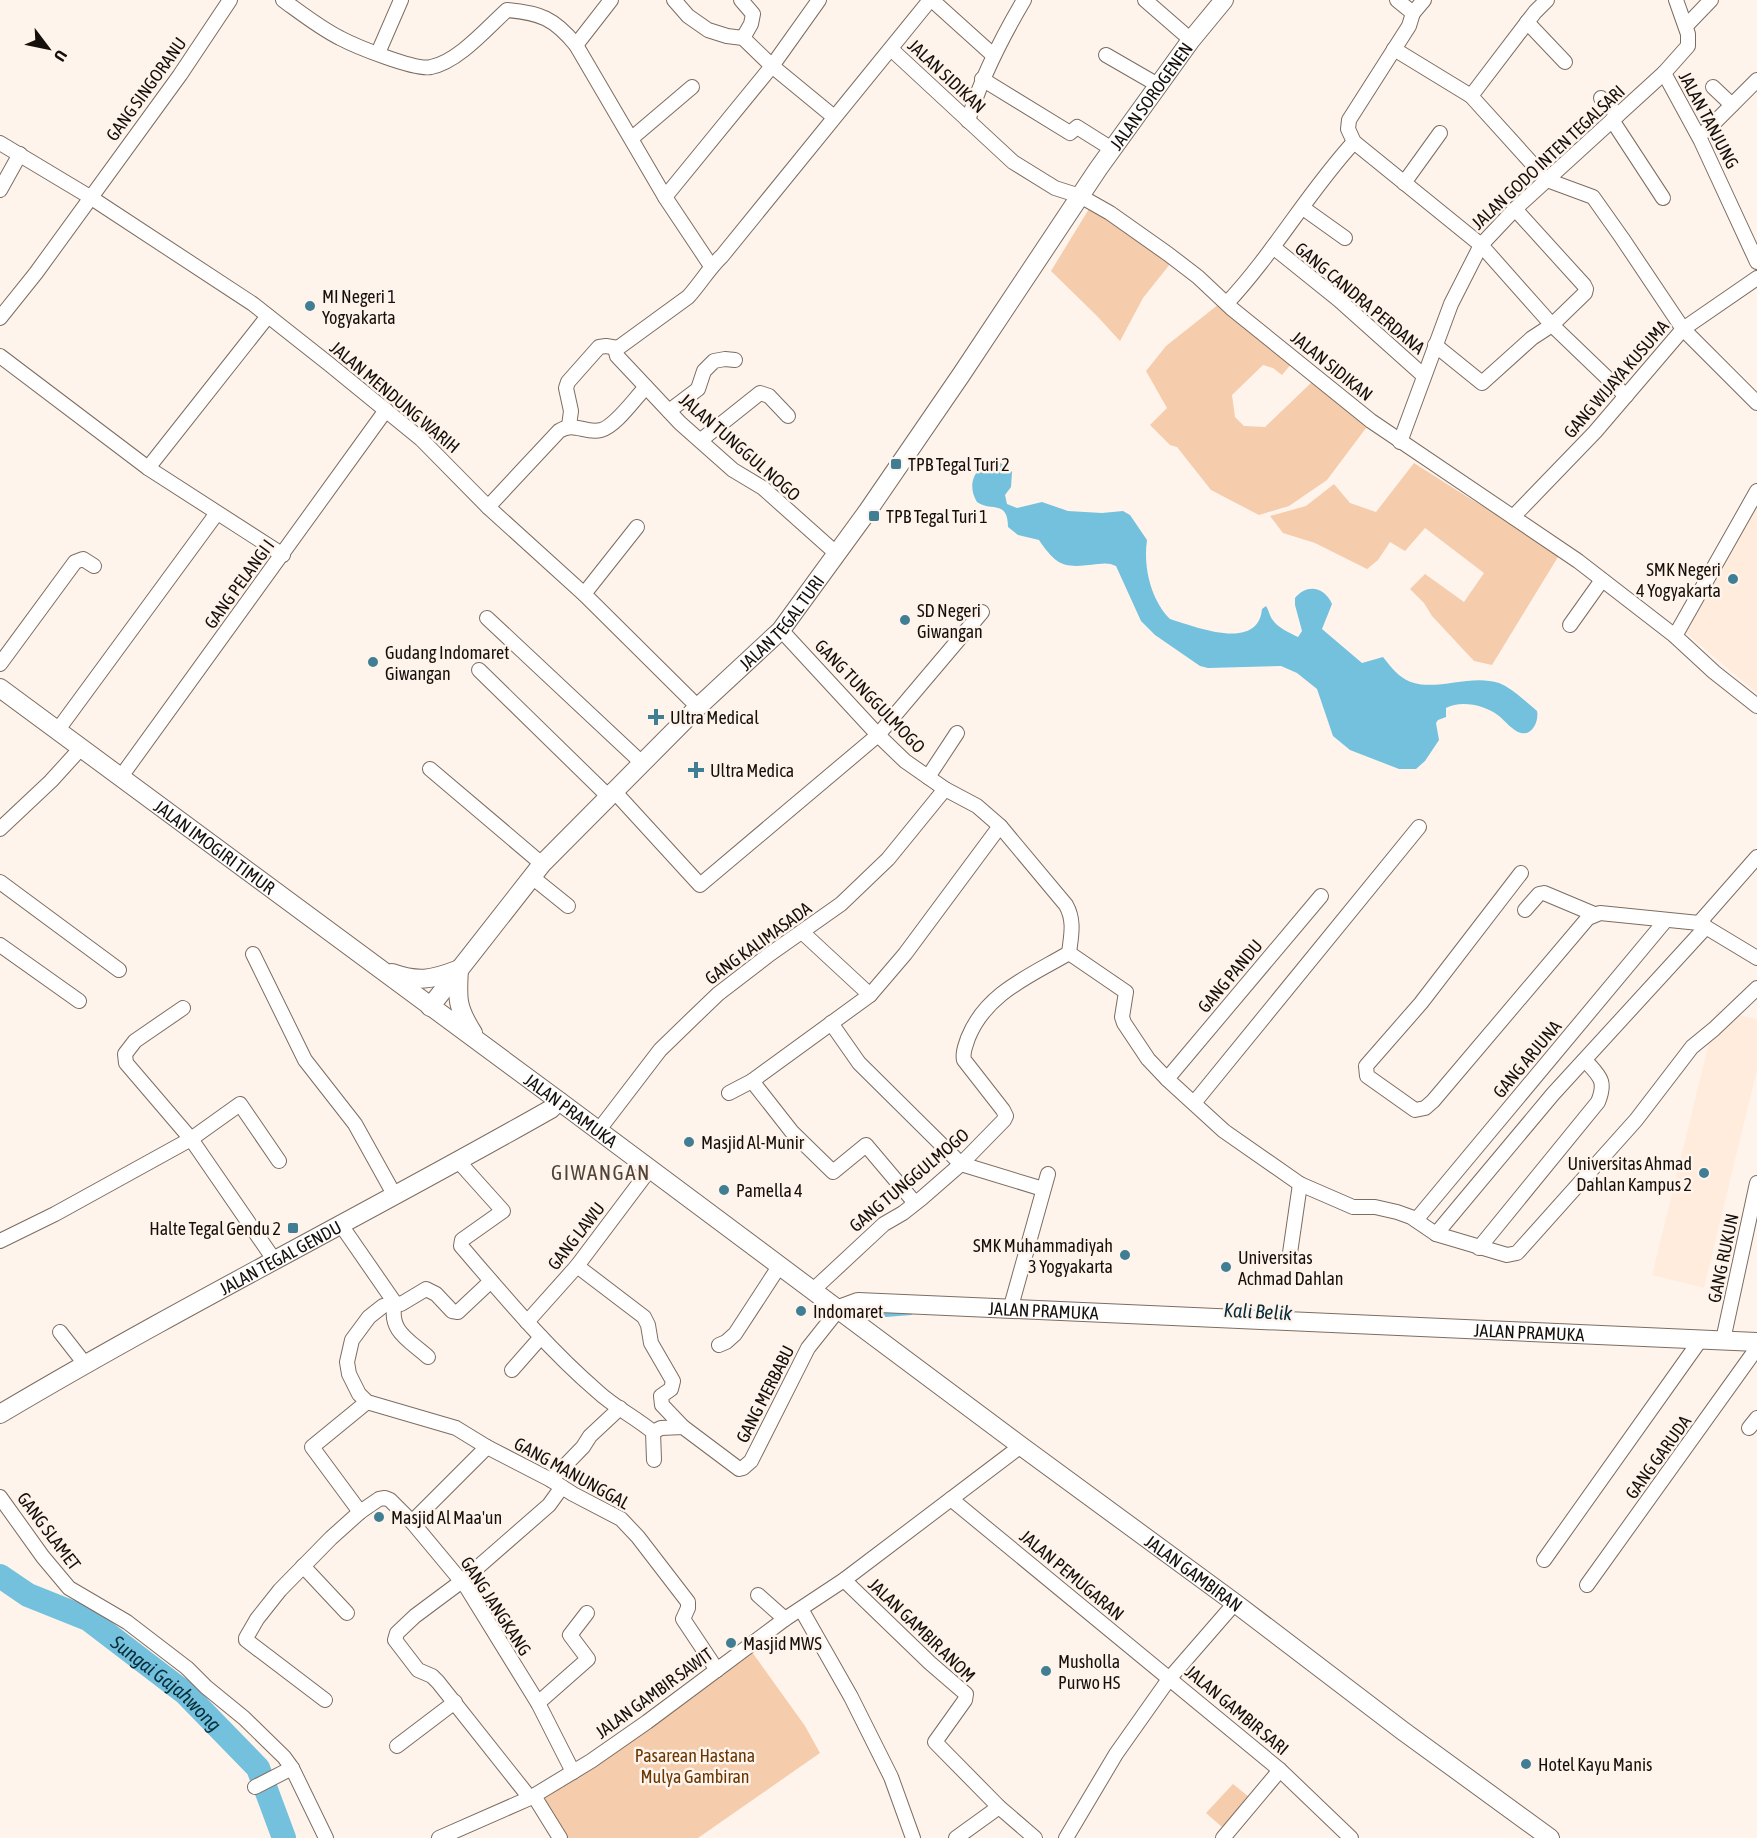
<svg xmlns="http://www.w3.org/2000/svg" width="1757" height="1838" viewBox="0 0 1757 1838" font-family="'Asap Condensed',sans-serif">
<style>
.built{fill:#ffecdd}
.green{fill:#f5ccac}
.water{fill:#74c1dd}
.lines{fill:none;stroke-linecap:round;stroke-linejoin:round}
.stream{stroke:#74c1dd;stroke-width:4}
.river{stroke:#74c1dd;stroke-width:24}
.street-casing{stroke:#7c6d61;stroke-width:16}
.secondary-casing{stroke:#7c6d61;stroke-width:20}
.street{stroke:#fff;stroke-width:14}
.secondary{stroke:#fff;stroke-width:18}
.poi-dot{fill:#407e94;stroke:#fff4ec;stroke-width:2}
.labels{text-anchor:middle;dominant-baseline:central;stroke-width:5;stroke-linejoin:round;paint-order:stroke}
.street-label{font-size:18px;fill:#16100c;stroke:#fff4ec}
.poi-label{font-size:18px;fill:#16100c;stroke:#fff4ec;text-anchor:start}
.park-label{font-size:18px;fill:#683600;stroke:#fff4ec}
.water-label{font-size:20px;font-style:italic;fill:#082e3b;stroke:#fff4ec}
.quarter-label{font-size:21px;letter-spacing:1.5px;fill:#514338;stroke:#fff4ec}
</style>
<rect width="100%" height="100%" fill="#fff4ec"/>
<g class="built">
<polygon points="1757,483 1757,693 1685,632 1693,607"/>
<polygon points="1717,1010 1757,1019 1757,1070 1704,1288 1652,1275"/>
</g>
<g class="green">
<polygon points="1092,204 1170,264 1143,298 1120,341 1097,316 1051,271"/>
<polygon points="1219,304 1292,363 1282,375 1273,368 1263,365 1232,395 1235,417 1244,426 1265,427 1312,382 1369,424 1327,480 1289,506 1259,515 1211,490 1177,447 1170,445 1150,425 1167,408 1146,371 1166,346"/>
<polygon points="1414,463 1469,498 1561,552 1492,665 1474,661 1432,616 1424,603 1410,589 1425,574 1464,602 1484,573 1425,528 1405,551 1390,542 1378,560 1367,569 1315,543 1283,533 1270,516 1306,506 1334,484 1350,503 1376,512"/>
<polygon points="752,1652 805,1726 820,1753 698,1838 564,1838 541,1798"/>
<polygon points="1233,1784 1249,1797 1222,1827 1206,1813"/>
</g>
<path class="water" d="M1000,463L1007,466L1012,472L1011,487L1005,495L1007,504L1017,508L1042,502L1068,511L1102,513L1123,511L1130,515L1147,540C1143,567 1151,600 1170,619C1196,627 1258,652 1262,609L1266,606C1269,610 1269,615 1272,619C1278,628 1288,632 1298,637L1302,631L1295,605V598C1307,583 1325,587 1332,604L1322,629L1362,663L1383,657C1388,663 1393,670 1399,675C1426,698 1466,672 1499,683C1512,688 1526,702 1537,711C1539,720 1533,736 1521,733C1513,731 1505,721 1499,716C1485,705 1461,700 1446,708V717L1438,720L1436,723L1439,740L1425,761L1416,769H1399L1350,750L1333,736L1317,689L1297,673L1281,666L1208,668L1200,666L1155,635L1141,621L1116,566C1110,563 1105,563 1098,564C1065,568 1058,568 1039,540L1018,535L1008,527C1008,499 990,512 977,502C965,483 977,461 1000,463Z"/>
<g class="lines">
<polyline class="stream" points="873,1316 911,1313"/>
<path class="river" id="s1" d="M0,1576L28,1595L88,1619L185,1693L258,1768L284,1838"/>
<defs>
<g id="street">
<path d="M283,0C301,13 320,28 340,38C355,46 416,71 431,67C458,62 487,28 507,10C540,13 554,18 576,45L665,197L711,266"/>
<polyline points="674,0 688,16 708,30 727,36 743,38 772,66 834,117"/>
<polyline points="741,0 753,14 751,24 743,38"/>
<polyline points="932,0 993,55"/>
<polyline points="1145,0 1191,40"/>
<polyline points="1397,0 1413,13 1409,26 1349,120 1348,129 1354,142 1481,245 1552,325 1626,396"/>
<polyline points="1676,0 1688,34 1688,46 1664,73 1701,141 1757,262"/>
<polyline points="1413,13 1424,0"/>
<polyline points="1527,22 1565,62"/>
<polyline points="1686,26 1711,0"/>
<polyline points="576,45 611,0"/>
<polyline points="891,49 1013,162 1055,188 1080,196 1110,213 1168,254 1198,277 1231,308 1371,421 1578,561 1675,636 1714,672 1757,706"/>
<polyline points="1394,49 1471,96 1547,180 1593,197 1622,238 1683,329 1757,403"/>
<polyline points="378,53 401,0"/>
<polyline points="1106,55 1158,85"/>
<polyline points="982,79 1070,133 1077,127 1112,149"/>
<polyline points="1713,87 1732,105"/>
<polyline points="1471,96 1535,12 1547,0"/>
<polyline points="1601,98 1618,115"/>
<polyline points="1612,120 1663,198"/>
<path d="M968,121C981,78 1001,39 1024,0"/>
<polyline points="1706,131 1757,80"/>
<polyline points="632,138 692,87"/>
<polyline points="0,143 90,197 253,304 329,364 421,439 488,507 584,594 698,707"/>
<polyline points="1404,183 1440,133"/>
<polyline points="0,190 20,154"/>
<polyline points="665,197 772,66 819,0"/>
<polyline points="1303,208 1345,238"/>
<polyline points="1273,247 1339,300 1424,376"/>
<path d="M1227,303C1274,253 1308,192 1354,142"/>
<polyline points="0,318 36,273 180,75 230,0"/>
<polyline points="1435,345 1482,383 1532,338 1552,325 1585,293 1586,289 1584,285 1515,209"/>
<polyline points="0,356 148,468 283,555"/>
<polyline points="669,411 698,389 704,371 714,361 725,359 735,360"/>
<polyline points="569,426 571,411 566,388 568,382 599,347 606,346 618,348"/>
<polyline points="701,440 760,393 769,396 788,416"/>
<polyline points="1400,442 1451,304 1481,245 1515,209 1664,73"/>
<polyline points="148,468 268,316"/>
<path d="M488,507L559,431C574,421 585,434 601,430C616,426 635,398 646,387"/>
<polyline points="1513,517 1595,432 1683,329 1757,278"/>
<path d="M837,554L763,488L733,470L680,423L617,356L616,352L618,348L688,297C700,284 709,268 722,256L930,0"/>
<polyline points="584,594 637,527"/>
<polyline points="487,618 642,763"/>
<polyline points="1570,625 1602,580"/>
<path d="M781,630L878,735L905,761L945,789L977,806L1000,826L1066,905C1075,921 1071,936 1069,953C1030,976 986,993 968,1038C966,1045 962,1052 964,1060L1003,1110L1006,1116L1004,1120L961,1164L922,1198L903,1213L884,1224L813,1290"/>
<polyline points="1675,636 1757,491"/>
<polyline points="0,664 75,562 83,559 94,566"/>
<polyline points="479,670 608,796"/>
<polyline points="57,731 217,513"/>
<polyline points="430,769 542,864"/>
<polyline points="928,777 957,733"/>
<polyline points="120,778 386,410"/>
<polyline points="613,790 700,885 878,735 982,612"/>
<polyline points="0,829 51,781 81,748"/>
<polyline points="1521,873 1421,1003 1366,1066 1367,1076 1415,1110 1425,1108 1433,1101 1588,918 1600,913 1699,923 1757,958"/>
<polyline points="532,877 568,906"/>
<polyline points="0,882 119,970"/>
<polyline points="1525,910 1539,894 1544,893 1594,914"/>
<polyline points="1699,923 1757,857"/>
<polyline points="802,932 870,995"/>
<polyline points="0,945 79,1001"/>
<polyline points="1069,953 1126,992 1122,1017 1124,1023 1148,1059 1167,1079 1224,1131 1300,1184 1353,1207 1375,1207 1397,1212 1411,1217 1436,1234 1507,1255 1517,1253 1636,1120 1692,1047 1714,1029 1757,988"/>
<polyline points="253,954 305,1060 355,1124 395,1196"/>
<polyline points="183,1008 135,1041 125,1054 126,1063 191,1139 275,1261"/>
<polyline points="831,1023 859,1063 961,1164 1043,1189"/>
<polyline points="1167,1079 1321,896"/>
<polyline points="752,1081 792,1132 833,1172 866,1145 915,1203"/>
<polyline points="729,1093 752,1081 870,995 905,954 1000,826"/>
<polyline points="1194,1103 1419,827"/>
<polyline points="598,1131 660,1050 693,1018 718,994 770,954 841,904 888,859 945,789"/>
<path d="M459,1162L503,1211L462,1240L461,1246C504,1296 547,1348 597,1391C614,1407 635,1417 653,1432L654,1460"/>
<polyline points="1416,1220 1666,920"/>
<path d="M341,1225L395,1303C388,1331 409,1340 428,1357"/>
<polyline points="1436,1234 1553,1094 1706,927"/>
<polyline points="0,1241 55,1214 191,1139 240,1104 279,1161"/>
<path d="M1479,1248L1598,1102C1607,1080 1599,1076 1585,1060"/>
<polyline points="1290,1253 1300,1184"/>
<polyline points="577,1266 644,1317 648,1325 651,1343 673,1381 671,1389 661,1396 662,1405 683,1427"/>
<polyline points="491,1281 458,1312 452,1311 436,1294 426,1289 401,1304 395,1303 383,1306 369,1317 352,1340 347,1362 349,1374 359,1394 367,1402 456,1428 487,1447 551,1480 573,1494 621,1519 638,1537 688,1602 688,1608 683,1619 717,1670"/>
<polyline points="1010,1310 1048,1174"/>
<polyline points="527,1322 577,1266 650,1169"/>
<polyline points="60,1332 85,1364"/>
<polyline points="1723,1340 1757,1183"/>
<polyline points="719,1345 726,1342 735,1334 780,1265"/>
<polyline points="512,1370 541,1337"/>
<polyline points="1749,1428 1757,1418"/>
<polyline points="653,1432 661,1428 683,1427 739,1469 743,1468 751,1461 808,1348 839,1309"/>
<polyline points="551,1480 583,1447 590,1436 620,1408"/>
<polyline points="0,1497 43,1557 69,1588 127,1622 187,1668 206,1687 244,1718 284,1757 292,1768 326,1838"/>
<polyline points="951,1499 1280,1770 1351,1838"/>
<polyline points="360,1512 312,1447 367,1402"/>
<polyline points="412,1522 487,1447"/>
<polyline points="1544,1560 1701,1339"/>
<polyline points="303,1566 347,1613"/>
<polyline points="844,1580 930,1663 966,1694 965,1700 935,1742 999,1807 1035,1838"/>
<polyline points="1587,1585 1757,1348"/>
<polyline points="758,1595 785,1619"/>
<polyline points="801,1609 851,1697 891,1777 913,1838"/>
<polyline points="325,1700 246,1640 246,1638 257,1619 280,1590 331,1538 360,1512 379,1499 385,1498 390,1500 412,1522 467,1588 538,1703 573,1772"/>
<polyline points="538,1703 588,1659 570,1635 587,1613"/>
<polyline points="397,1746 455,1702"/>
<polyline points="255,1787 292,1768"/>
<polyline points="534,1796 560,1838"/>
<polyline points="530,1798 438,1682 432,1676 418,1670 395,1640 397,1633 415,1616 462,1581 549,1505 562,1487"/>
<polyline points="439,1838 530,1798 591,1761 647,1722 785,1619 844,1580 1021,1446"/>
<polyline points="956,1838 999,1807"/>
<polyline points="1066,1838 1116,1754 1169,1679 1235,1603"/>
<polyline points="1223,1838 1280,1770"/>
</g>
<g id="secondary">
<path id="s2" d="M0,688L559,1101L1021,1446L1235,1603L1403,1731L1550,1838"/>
<path d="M459,969C457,999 457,1008 473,1033"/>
<path d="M392,973C418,982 431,980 457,970"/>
<path id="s3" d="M430,1007L542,864L698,707L781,630L867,512L961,375L1098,169L1191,40L1224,0"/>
<path id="s4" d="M839,1309L858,1302L1757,1342"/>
<path id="s5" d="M0,1414C180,1307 368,1213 551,1109L559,1101"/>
</g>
</defs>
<use href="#street" class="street-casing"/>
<use href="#secondary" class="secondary-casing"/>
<use href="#street" class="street"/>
<use href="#secondary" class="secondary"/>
</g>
<g class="poi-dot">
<circle cx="310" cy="306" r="6"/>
<rect x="890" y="458" width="12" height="12" rx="3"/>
<rect x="868" y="510" width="12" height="12" rx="3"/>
<circle cx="1733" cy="579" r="6"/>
<circle cx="905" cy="620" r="6"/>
<circle cx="373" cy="662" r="6"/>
<path d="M653 708h6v6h6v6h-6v6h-6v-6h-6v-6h6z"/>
<path d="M693 761h6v6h6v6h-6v6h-6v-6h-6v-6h6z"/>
<circle cx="689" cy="1142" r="6"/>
<circle cx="1704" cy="1173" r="6"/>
<circle cx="724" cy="1190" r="6"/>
<rect x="287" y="1222" width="12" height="12" rx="3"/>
<circle cx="1125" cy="1255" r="6"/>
<circle cx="1226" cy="1267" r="6"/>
<circle cx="801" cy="1311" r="6"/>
<circle cx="379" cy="1517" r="6"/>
<circle cx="731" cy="1643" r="6"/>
<circle cx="1046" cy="1671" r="6"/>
<circle cx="1526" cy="1764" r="6"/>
</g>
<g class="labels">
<g class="street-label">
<text transform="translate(947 76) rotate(43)">JALAN SIDIKAN</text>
<text transform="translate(146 89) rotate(-54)">GANG SINGORANU</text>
<text stroke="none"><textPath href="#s3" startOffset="1166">JALAN SOROGENEN</textPath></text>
<text transform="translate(1709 120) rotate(62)">JALAN TANJUNG</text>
<text transform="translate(1548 157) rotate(-43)">JALAN GODO INTEN TEGALSARI</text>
<text transform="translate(1360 298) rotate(40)">GANG CANDRA PERDANA</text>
<text transform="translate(1332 366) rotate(39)">JALAN SIDIKAN</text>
<text transform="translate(1616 379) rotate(-49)">GANG WIJAYA KUSUMA</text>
<text transform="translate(395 397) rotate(40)">JALAN MENDUNG WARIH</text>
<text transform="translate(740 447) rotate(41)">JALAN TUNGGUL NOGO</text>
<text transform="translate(239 584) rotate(-54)">GANG PELANGI I</text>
<text stroke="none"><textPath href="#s3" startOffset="522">JALAN TEGAL TURI</textPath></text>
<text transform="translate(870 696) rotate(46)">GANG TUNGGULMOGO</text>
<text stroke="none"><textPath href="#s2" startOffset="267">JALAN IMOGIRI TIMUR</textPath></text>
<text transform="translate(758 943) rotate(-36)">GANG KALIMASADA</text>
<text transform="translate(1230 976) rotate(-50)">GANG PANDU</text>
<text transform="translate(1527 1059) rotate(-50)">GANG ARJUNA</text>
<text stroke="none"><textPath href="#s2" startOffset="710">JALAN PRAMUKA</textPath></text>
<text transform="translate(909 1180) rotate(-40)">GANG TUNGGULMOGO</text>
<text transform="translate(576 1236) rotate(-52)">GANG LAWU</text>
<text stroke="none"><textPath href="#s5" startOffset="321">JALAN TEGAL GENDU</textPath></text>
<text transform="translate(1723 1258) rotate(-78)">GANG RUKUN</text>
<text stroke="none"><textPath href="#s4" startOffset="206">JALAN PRAMUKA</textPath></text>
<text stroke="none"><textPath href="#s4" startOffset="692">JALAN PRAMUKA</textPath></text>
<text transform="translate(765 1394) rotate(-63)">GANG MERBABU</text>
<text transform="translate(1658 1457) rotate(-54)">GANG GARUDA</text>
<text transform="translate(572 1473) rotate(29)">GANG MANUNGGAL</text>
<text transform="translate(49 1531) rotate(53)">GANG SLAMET</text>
<text stroke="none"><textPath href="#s2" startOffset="1486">JALAN GAMBIRAN</textPath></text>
<text transform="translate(1072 1575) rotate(40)">JALAN PEMUGARAN</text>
<text transform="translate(496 1606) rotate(57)">GANG JANGKANG</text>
<text transform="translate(922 1630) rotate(44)">JALAN GAMBIR ANOM</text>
<text transform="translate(654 1693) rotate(-36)">JALAN GAMBIR SAWIT</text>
<text transform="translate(1237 1710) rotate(40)">JALAN GAMBIR SARI</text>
</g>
<g class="poi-label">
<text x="322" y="296">MI Negeri 1<tspan x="322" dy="21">Yogyakarta</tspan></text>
<text x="908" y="464">TPB Tegal Turi 2</text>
<text x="886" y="516">TPB Tegal Turi 1</text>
<text x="1721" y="569" text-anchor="end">SMK Negeri<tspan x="1721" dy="21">4 Yogyakarta</tspan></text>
<text x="917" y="610">SD Negeri<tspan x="917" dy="21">Giwangan</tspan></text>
<text x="385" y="652">Gudang Indomaret<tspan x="385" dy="21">Giwangan</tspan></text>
<text x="670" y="717">Ultra Medical</text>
<text x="710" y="770">Ultra Medica</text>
<text x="701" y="1142">Masjid Al-Munir</text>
<text x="1692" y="1163" text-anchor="end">Universitas Ahmad<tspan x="1692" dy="21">Dahlan Kampus 2</tspan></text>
<text x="736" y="1190">Pamella 4</text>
<text x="281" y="1228" text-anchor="end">Halte Tegal Gendu 2</text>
<text x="1113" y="1245" text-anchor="end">SMK Muhammadiyah<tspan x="1113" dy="21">3 Yogyakarta</tspan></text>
<text x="1238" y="1257">Universitas<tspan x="1238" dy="21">Achmad Dahlan</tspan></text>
<text x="813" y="1311">Indomaret</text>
<text x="391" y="1517">Masjid Al Maa'un</text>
<text x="743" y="1643">Masjid MWS</text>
<text x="1058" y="1661">Musholla<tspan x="1058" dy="21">Purwo HS</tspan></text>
<text x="1538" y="1764">Hotel Kayu Manis</text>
</g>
<g class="park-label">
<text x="695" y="1755">Pasarean Hastana<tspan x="695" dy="21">Mulya Gambiran</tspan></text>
</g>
<g class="water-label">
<text transform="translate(1258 1311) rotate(3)">Kali Belik</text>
<text stroke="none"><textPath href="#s1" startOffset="200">Sungai Gajahwong</textPath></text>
</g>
<g class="quarter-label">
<text x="601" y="1172">GIWANGAN</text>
</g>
</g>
<g transform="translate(48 48) rotate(122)" stroke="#fff4ec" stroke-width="4.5" paint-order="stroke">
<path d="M0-4.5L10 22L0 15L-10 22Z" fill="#16100c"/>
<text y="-9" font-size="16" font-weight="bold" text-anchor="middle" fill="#16100c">U</text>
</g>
</svg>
